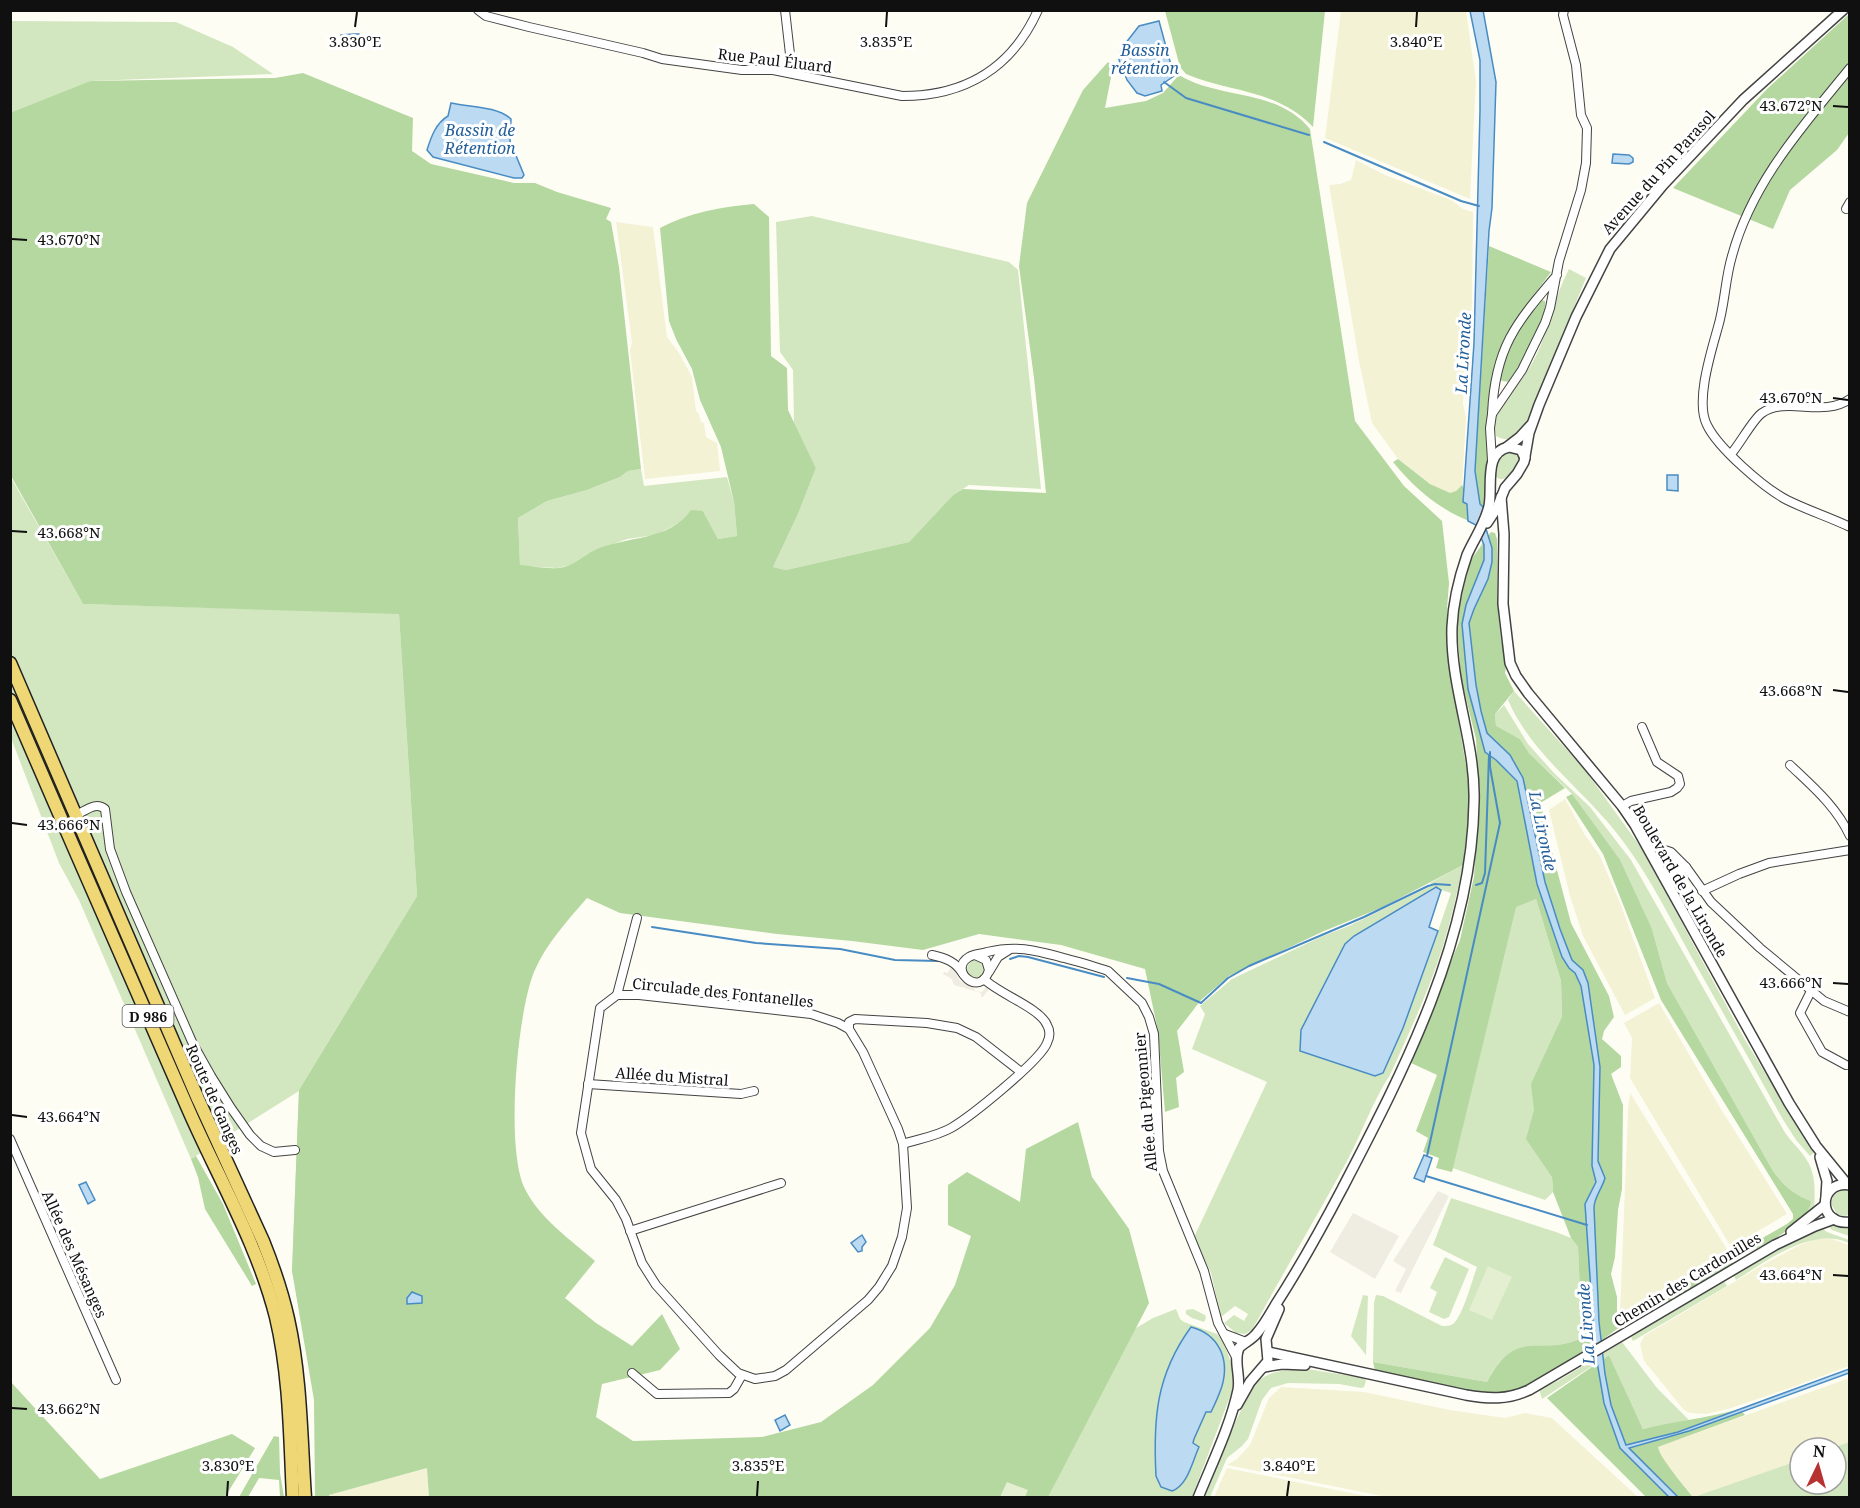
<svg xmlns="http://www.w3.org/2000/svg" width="1860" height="1508" viewBox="0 0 1860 1508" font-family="'Noto Serif',serif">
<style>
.farmland{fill:#f3f2d5}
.green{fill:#d2e7bf;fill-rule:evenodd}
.forest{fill:#b5d7a0}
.pitch{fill:#e3efd0}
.plaza{fill:#efede2}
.water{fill:#bcdbf2;stroke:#498cc4;stroke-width:1.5}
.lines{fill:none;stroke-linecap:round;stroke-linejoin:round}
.stream{stroke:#498cc4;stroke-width:2}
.minor-casing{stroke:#434343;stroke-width:10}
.tertiary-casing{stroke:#434343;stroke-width:12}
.primary-casing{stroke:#212121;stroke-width:15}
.minor{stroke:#fff;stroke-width:8}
.tertiary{stroke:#fff;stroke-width:9}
.primary{stroke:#eed774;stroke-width:12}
.ticks{fill:none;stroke:#101010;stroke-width:2}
.labels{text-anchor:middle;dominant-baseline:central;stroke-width:6;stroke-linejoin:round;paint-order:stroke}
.shield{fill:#fff;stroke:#585858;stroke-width:1.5}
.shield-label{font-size:14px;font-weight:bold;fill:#101010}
.street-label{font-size:15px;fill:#101010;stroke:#fff}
.water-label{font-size:16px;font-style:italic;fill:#225f9a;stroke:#fff}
.ticks-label{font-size:15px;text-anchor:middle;fill:#101010;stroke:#fff;stroke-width:6;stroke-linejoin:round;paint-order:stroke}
</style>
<rect width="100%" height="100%" fill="#fefdf4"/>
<g class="farmland">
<polygon points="1341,11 1466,11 1476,81 1470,199 1325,138"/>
<polygon points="1356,160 1385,175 1451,200 1463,209 1473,212 1472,299 1469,354 1465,358 1463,404 1466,417 1462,485 1456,491 1450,494 1430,484 1398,459 1372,423 1359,361 1329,185 1340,184 1351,180"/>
<polygon points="616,222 653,227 667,337 679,353 692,377 696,411 699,414 701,422 704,423 706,437 717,443 720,471 645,479 630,350 632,343"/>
<polygon points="1565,799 1585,835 1600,856 1620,903 1655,998 1625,1015 1583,936 1570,896 1549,810"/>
<polygon points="1659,1003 1721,1109 1787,1214 1731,1247 1630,1078 1632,1038 1624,1023"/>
<polygon points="1630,1093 1728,1251 1620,1314 1628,1110"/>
<polygon points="1816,1239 1832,1239 1849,1245 1849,1366 1793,1387 1728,1409 1706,1414 1690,1413 1684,1410 1644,1361 1640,1344 1644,1336 1766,1263 1800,1245"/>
<polygon points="1849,1378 1849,1442 1832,1448 1800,1448 1800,1460 1694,1498 1659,1455 1658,1447"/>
<polygon points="1281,1387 1364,1392 1450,1410 1505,1418 1525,1413 1552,1418 1638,1497 1387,1497 1227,1465 1237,1459 1250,1445 1269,1398"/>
<polygon points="427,1468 429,1497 329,1498 329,1495"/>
<polygon points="1227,1468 1371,1497 1214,1497"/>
</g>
<g class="green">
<polygon points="11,21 176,22 233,47 273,74 90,81 11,113"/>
<polygon points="812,216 1009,262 1018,270 1041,489 969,485 953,495 909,542 786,570 773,567 798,514 816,468 794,423 793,370 780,352 776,222"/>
<path d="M1569,269L1586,278L1524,429C1514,437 1509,443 1496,436C1491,416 1505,401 1516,387C1525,375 1535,360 1540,347C1551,321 1556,293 1569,269Z"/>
<path d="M1509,451L1518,453L1520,455C1518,466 1511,480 1499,479L1495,476C1496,464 1498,456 1509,451Z"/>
<polygon points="641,469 644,486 727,477 734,502 737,536 718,539 703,511 655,535 627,539 594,551 573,565 557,568 520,566 518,518 547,501 587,490 620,477 628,471"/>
<polygon points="10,476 83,604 399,613 417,896 299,1090 326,1423 292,1271 299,1091 191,1159 79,900 59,863 11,738"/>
<path d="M1514,691L1585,770L1642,849L1745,1040L1814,1153L1810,1156L1796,1140L1782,1118C1752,1064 1722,1011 1692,958C1671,920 1651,879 1625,844C1589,793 1533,758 1508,700Z"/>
<path d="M1504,705L1528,744L1554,773L1590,807L1631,860L1784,1131C1791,1142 1802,1151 1808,1162C1816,1176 1815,1194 1814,1210L1800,1221L1811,1201C1793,1194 1784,1186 1773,1171L1667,983L1652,929L1572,794L1529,753L1520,739L1496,727L1495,714Z"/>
<path d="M1463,865C1457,893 1451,920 1443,946C1429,991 1409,1033 1390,1075C1372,1102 1362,1133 1347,1161C1316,1218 1283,1273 1252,1330L1245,1334L1236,1333L1224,1323L1234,1315L1244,1321L1248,1314L1235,1306L1221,1317L1211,1273L1194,1237L1267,1082L1192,1049L1205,1014L1200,1006L1232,979L1323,936L1349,926L1433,885L1430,883ZM1441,890L1451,893L1438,931L1429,927Z"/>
<polygon points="1536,899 1561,981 1562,1017 1545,1094 1553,1192 1545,1200 1441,1164 1510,902"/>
<circle cx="976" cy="969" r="9"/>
<polygon points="1842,1189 1849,1190 1849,1215 1844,1216 1837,1214 1831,1204 1833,1196"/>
<path d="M1451,1198L1556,1232L1571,1238L1578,1247L1582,1338C1538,1358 1516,1326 1487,1382L1373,1362L1374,1303L1376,1295L1383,1296L1442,1326C1447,1326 1452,1326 1455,1322C1464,1311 1472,1281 1477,1267L1433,1245Z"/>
<polygon points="1826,1224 1849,1227 1849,1236 1832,1230"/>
<path d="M1822,1228L1827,1232L1849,1240V1243C1812,1226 1767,1261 1736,1280L1733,1274L1802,1236Z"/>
<polygon points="1445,1257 1469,1269 1449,1317 1444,1319 1429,1312 1437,1292 1430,1288"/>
<polygon points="1724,1281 1727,1286 1633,1341 1630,1335"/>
<polygon points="1363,1295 1368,1296 1366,1355 1351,1336"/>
<path d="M1176,1309L1180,1319L1184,1322L1217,1334C1227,1344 1235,1372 1234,1386L1192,1497L1047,1498L1131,1331L1153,1318Z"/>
<polygon points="1193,1309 1205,1315 1206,1318 1204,1322 1192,1318 1186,1314 1186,1310"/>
<polygon points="1622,1342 1657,1388 1689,1420 1643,1429 1609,1355 1542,1399 1539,1389 1558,1381"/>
<path d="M1294,1367L1364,1378L1366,1381L1364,1387L1361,1388L1339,1384L1288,1383L1271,1388L1262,1400L1248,1439L1242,1446L1227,1458L1210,1497L1205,1498C1212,1478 1246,1391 1258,1381C1269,1373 1279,1370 1293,1370Z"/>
<polygon points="1849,1442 1849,1497 1694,1497 1800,1460 1800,1484 1836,1484 1836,1448 1832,1448"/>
</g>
<g class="forest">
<path d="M1165,11H1325L1313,127C1277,89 1231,93 1186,74L1180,67Z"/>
<polygon points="1849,14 1849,133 1837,150 1790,190 1773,229 1673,188 1767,89"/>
<path d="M1108,62L1113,67L1105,108L1146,101L1163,93L1179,75C1220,100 1277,88 1310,129L1355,421L1404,486L1442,521L1449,583L1447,609L1448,660L1469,783V811L1463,865L1383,907L1324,931L1229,976L1201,1000L1177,1031L1184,1072L1176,1078L1179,1107L1165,1112L1158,1031L1145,969L1061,945L979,934L923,950L852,941L777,934L620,913L587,898C567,921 546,944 534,972C517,1014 505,1149 525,1189C539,1218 571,1240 595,1261L565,1298L596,1323L632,1346L662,1314L680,1349L660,1370L602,1384L596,1417L633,1441L762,1437L821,1422L873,1385L930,1328L955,1285L971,1236L948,1225V1185L967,1172L1020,1202L1026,1149L1078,1122L1092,1177L1129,1229L1149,1303L1048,1497L429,1498L427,1468L329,1495V1497H315L314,1400L292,1271L299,1090L417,896L399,614L83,604L11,476L10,113L90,81L275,78L303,73L413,118L412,151L431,164L514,183H535L557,192L611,208L606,219L611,222L619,267L641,469L628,471L620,477L587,490L547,501L518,518L520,565C532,566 546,569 558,568C573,567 581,557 595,550C626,536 670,541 691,510L703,511L718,539L737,536L734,502L721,447L700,400L692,369L676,339L669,321L660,228C690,212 721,207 754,204L769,217L771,356L787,368L788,410L816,468L798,514L773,567L786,570L909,542L953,495L963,489L1046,493L1034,378L1019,266L1027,203L1083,90Z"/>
<polygon points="1489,246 1551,272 1514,322 1495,363 1492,386 1487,511 1480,504 1475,471"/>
<path d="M1542,300L1545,301C1549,319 1520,365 1510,382L1502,381L1500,378C1503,350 1523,323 1539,301Z"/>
<path d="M1398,459L1430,484L1450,493L1456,491L1462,485L1481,516L1476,524C1440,510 1417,491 1393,462Z"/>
<path d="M1491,532L1495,533L1497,539V601L1501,640L1507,661L1505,673L1514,691L1495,714L1496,726L1520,739L1529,753L1565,788L1542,802L1544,821L1571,923L1609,996L1614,1017L1604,1031L1602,1039L1621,1056V1067L1611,1074L1623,1105L1622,1189L1618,1210L1615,1257L1611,1274L1617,1297V1319L1638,1310L1727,1257L1733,1263L1669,1301L1617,1329L1591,1348L1585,1350L1520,1391L1492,1398L1376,1374L1373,1362L1487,1382C1517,1325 1537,1358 1582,1338L1578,1247L1571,1238L1553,1192L1552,1177L1526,1139L1534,1110L1531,1084L1562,1017L1561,981L1536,899L1516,907L1452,1172L1436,1168L1439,1158L1423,1152L1428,1138L1416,1131L1437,1075L1409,1062L1460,940L1474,877L1479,790L1476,739L1461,678L1457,628L1459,607L1470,561Z"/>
<path d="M1572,794L1620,860L1652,929L1667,983L1773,1171C1784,1186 1793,1194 1811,1201C1808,1226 1759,1246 1738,1258L1736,1253L1787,1224L1793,1219V1214L1661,1000L1603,854L1566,797Z"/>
<polygon points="196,1156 223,1204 256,1284 252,1286 205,1209 198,1177 191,1159"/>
<path d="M1609,1355L1643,1429C1675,1421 1708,1418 1740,1409L1745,1415L1658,1447C1659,1457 1685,1487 1693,1497H1646L1547,1398Z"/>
<polygon points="10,1381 100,1479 232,1434 255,1448 225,1497 11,1497"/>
<polygon points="274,1436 279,1437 280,1473 284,1497 280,1497 279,1480 259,1478 248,1497 239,1497"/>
</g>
<g class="pitch">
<polygon points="1488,1266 1512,1277 1492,1320 1469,1310"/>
<polygon points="1007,1482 1028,1490 1025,1497 1000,1497"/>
</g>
<g class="plaza">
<polygon points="952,964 957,969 957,976 960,981 973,987 975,991 982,992 986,987 989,989 983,997 981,997 981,993 954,985 952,979 943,974 944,972 948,973"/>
<polygon points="1438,1191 1449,1196 1401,1293 1395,1291 1406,1269 1393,1261"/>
<polygon points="1353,1213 1399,1236 1375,1279 1330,1252"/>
</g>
<g class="water">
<path d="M1483,10L1496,82L1492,208L1489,231L1475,471L1480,504L1484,508L1482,516L1492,548V562L1488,579L1474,609L1469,623L1476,685L1481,711L1487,733L1510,755L1523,778L1545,882L1560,929L1572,960L1583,970L1588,983L1600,1067L1598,1161L1605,1178C1602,1189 1594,1197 1594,1208L1599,1322L1605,1374L1611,1405L1626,1445L1678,1432L1849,1369V1373L1689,1431L1629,1448L1678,1497H1669L1620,1448L1604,1403L1595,1350L1585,1204L1596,1182L1592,1166L1594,1065L1581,986L1575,973L1569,968L1562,957L1537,884L1517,781L1496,760L1485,752L1468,689L1462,624L1466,605L1484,560V545L1476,525L1468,521L1467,504L1463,502L1474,343L1480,111V60L1470,11Z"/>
<polygon points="1159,21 1174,76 1161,85 1162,91 1145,96 1137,93 1127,80 1119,60 1121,49 1139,26"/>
<polygon points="354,34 359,34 359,43 341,43 341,35"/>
<path d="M451,103C469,107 497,106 511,119L510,141L524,175L522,178H514L433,157L427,150C431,137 436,123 448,116Z"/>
<polygon points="1613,154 1629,155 1633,158 1633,162 1629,164 1612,163"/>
<polygon points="1667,475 1678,475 1678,491 1667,490"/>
<polygon points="1436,887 1441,890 1429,927 1438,931 1403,1028 1383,1073 1375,1076 1300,1051 1301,1030 1345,944 1354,936"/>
<polygon points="1424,1155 1432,1158 1424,1182 1414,1178"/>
<polygon points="86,1182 95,1200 88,1204 79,1185"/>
<polygon points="862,1235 866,1242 862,1247 862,1251 858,1252 851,1243"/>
<polygon points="412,1292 422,1296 422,1303 407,1304 407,1298"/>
<path d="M1191,1327C1218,1334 1230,1358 1222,1386C1219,1395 1215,1404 1211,1412H1206L1194,1439L1193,1443L1199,1447C1192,1462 1188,1485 1172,1491L1161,1487L1156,1476C1153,1419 1156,1375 1191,1327Z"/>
<polygon points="785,1415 790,1425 780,1431 775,1420"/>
</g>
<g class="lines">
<g class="stream">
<polyline points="1164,82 1186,98 1309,135"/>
<polyline points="1324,142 1461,201 1479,206"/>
<polyline points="1476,885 1482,883 1485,873 1489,755"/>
<polyline points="652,927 756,943 840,949 895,960 938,961"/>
<polyline points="1010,959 1019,956 1028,957 1104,977"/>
<polyline points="1127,978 1159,984 1201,1003 1228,978 1249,966 1364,917 1428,886 1435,884 1450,885"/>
<polyline points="1427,1156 1500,823 1490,767 1490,752"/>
<polyline points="1426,1176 1587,1225"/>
</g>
<defs>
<g id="minor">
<path d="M478,10L486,16L529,27L643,53L662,59L742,70H773L902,96C965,96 1012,68 1038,10"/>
<polyline points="785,10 791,63 789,73"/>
<path d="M1850,68C1803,126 1752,182 1732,256C1725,279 1725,304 1718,327C1711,352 1695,402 1707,425C1718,448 1764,488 1787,500C1807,510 1829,517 1850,527"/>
<polyline points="1846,209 1850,202"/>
<path d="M1557,275C1516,323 1495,347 1492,414L1522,370L1545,323L1550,308L1559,261L1581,190L1586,163L1587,128L1581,115L1576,65L1563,15L1564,10"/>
<polyline points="1492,414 1490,428 1492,460"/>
<path d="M1731,454C1740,444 1753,419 1762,413C1787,396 1823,418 1850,399"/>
<path d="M1790,765C1813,787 1836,806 1850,836"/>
<polyline points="1622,806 1631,801 1671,792 1677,788 1680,784 1678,776 1657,762 1642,727"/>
<path d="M76,815C86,811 95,801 105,809L110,849L126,892L193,1044L211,1076L231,1108L250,1135L261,1146L274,1152L295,1150"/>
<polyline points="1646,844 1671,852 1686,867 1711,902 1760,948 1824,1001 1850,1012"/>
<polyline points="1663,876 1674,874 1686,867"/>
<polyline points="1702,891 1739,874 1769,863 1850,850"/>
<path d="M932,955C946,958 956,962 963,974"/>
<path d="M975,955L986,960L989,970C981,999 947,970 969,957C974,954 981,954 987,952C1017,945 1034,950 1064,958C1079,962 1094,966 1108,971L1142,1003L1149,1017L1154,1034L1159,1151L1163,1171L1204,1271L1218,1323L1236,1357"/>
<polyline points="989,972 998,957 1009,950"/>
<polyline points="1811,991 1800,1013 1822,1052 1846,1065"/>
<polygon points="617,995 639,995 811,1014 838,1023 849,1029 863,1052 898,1129 903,1144 907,1208 902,1237 892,1266 879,1287 868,1300 786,1370 775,1376 755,1379 738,1373 719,1355 656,1285 642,1263 626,1219 616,1200 591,1169 581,1133 600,1008"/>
<polyline points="617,995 637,918"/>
<polyline points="849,1029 849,1022 855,1019 927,1023 957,1028 976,1037 1021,1072"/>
<polyline points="588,1084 741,1094 754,1091"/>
<polyline points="10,1139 116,1380"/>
<path d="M903,1144C919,1139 937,1136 951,1128C970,1117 1040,1061 1047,1043C1050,1037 1050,1030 1047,1025C1040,1008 999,994 984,979"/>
<polyline points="630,1231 781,1183"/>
<polyline points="1225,1334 1246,1342"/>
<polyline points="632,1373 657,1394 729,1393 734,1389 742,1375"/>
</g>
<g id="tertiary">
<polyline points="1507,447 1520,437 1531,425"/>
<polyline points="1501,497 1504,534 1503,604 1510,663 1516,676 1528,693 1622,806 1635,825 1789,1103 1816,1146 1847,1184"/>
<polyline points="1487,523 1497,508 1505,488 1517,474 1524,462 1529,433 1539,405 1576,317 1610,249 1663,185 1743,100 1843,10"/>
<polyline points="1820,1157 1827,1181 1826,1196"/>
<path d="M1850,1185C1817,1180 1817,1226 1850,1222"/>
<polyline points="1791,1232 1825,1205"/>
<path d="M1268,1352L1466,1395C1489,1399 1507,1400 1529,1390L1775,1245L1815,1226L1834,1219"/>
<polyline points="1264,1367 1282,1364 1305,1365"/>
<polyline points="1237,1405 1250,1382 1268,1361 1266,1339 1279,1309"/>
<path d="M1198,1498C1212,1463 1230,1427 1238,1390C1241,1376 1233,1361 1239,1348C1244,1342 1252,1340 1257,1333C1265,1324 1270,1314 1276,1304C1300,1267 1321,1229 1342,1189C1404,1070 1472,940 1474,802C1476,742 1450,687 1452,627C1453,604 1459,578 1467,555C1474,539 1485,524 1489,506C1493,487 1483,452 1509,447L1521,450L1525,458"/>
</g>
<g id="primary">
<path d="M10,663L198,1099L263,1241C273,1266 282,1292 288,1319C301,1377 301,1439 305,1498"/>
<path d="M10,700C68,835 127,969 186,1104C216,1174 257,1242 276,1317C290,1376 290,1437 293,1498"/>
</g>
</defs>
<use href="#minor" class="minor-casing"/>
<use href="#tertiary" class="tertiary-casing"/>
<use href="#primary" class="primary-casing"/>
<use href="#minor" class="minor"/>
<use href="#tertiary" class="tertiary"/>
<use href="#primary" class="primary"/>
</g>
<path class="ticks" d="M355,27L357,12M886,27L887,12M1416,27L1417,12M1833,106L1848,107M12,239L27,240M1833,398L1848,400M12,531L27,532M1833,690L1848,692M12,823L27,825M1833,983L1848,984M12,1115L27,1117M1833,1275L1848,1276M12,1408L27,1409M227,1496L228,1481M757,1496L758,1481M1287,1496L1289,1481"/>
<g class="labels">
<rect class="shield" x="122.5" y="1005" width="51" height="22" rx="4.5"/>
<g class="shield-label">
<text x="148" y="1016">D 986</text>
</g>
<g class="street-label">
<text transform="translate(775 60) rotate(7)">Rue Paul Éluard</text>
<text transform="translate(1658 172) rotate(-48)">Avenue du Pin Parasol</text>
<text transform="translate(1681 881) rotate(60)">Boulevard de la Lironde</text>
<text transform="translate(723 992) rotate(6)">Circulade des Fontanelles</text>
<text transform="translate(672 1076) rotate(4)">Allée du Mistral</text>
<text transform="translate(215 1099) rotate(66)">Route de Ganges</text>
<text transform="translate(1145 1102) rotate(-95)">Allée du Pigeonnier</text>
<text transform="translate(75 1254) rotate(66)">Allée des Mésanges</text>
<text transform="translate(1687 1279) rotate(-31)">Chemin des Cardonilles</text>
</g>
<g class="water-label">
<text x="1145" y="50">Bassin<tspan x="1145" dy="18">rétention</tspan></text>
<text x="480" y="130">Bassin de<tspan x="480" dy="18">Rétention</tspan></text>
<text transform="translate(1463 353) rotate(-87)">La Lironde</text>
<text transform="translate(1543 831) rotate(78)">La Lironde</text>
<text transform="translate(1586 1324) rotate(-94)">La Lironde</text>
</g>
</g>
<g class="ticks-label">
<text x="355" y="47">3.830°E</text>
<text x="886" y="47">3.835°E</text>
<text x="1416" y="47">3.840°E</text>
<text x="1791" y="111">43.672°N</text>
<text x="69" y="245">43.670°N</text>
<text x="1791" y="403">43.670°N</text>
<text x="69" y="538">43.668°N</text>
<text x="1791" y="696">43.668°N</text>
<text x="69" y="830">43.666°N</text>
<text x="1791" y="988">43.666°N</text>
<text x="69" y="1122">43.664°N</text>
<text x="1791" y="1280">43.664°N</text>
<text x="69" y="1414">43.662°N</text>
<text x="228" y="1471">3.830°E</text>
<text x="758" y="1471">3.835°E</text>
<text x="1289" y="1471">3.840°E</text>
</g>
<rect width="1860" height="1508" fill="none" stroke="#101010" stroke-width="24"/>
<g transform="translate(1818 1466) rotate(5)"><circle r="28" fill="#ffffff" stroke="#9f9f9f" stroke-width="1.5"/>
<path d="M0-4.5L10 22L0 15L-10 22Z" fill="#b73332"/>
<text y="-9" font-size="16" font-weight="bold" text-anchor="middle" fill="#101010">N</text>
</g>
</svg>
